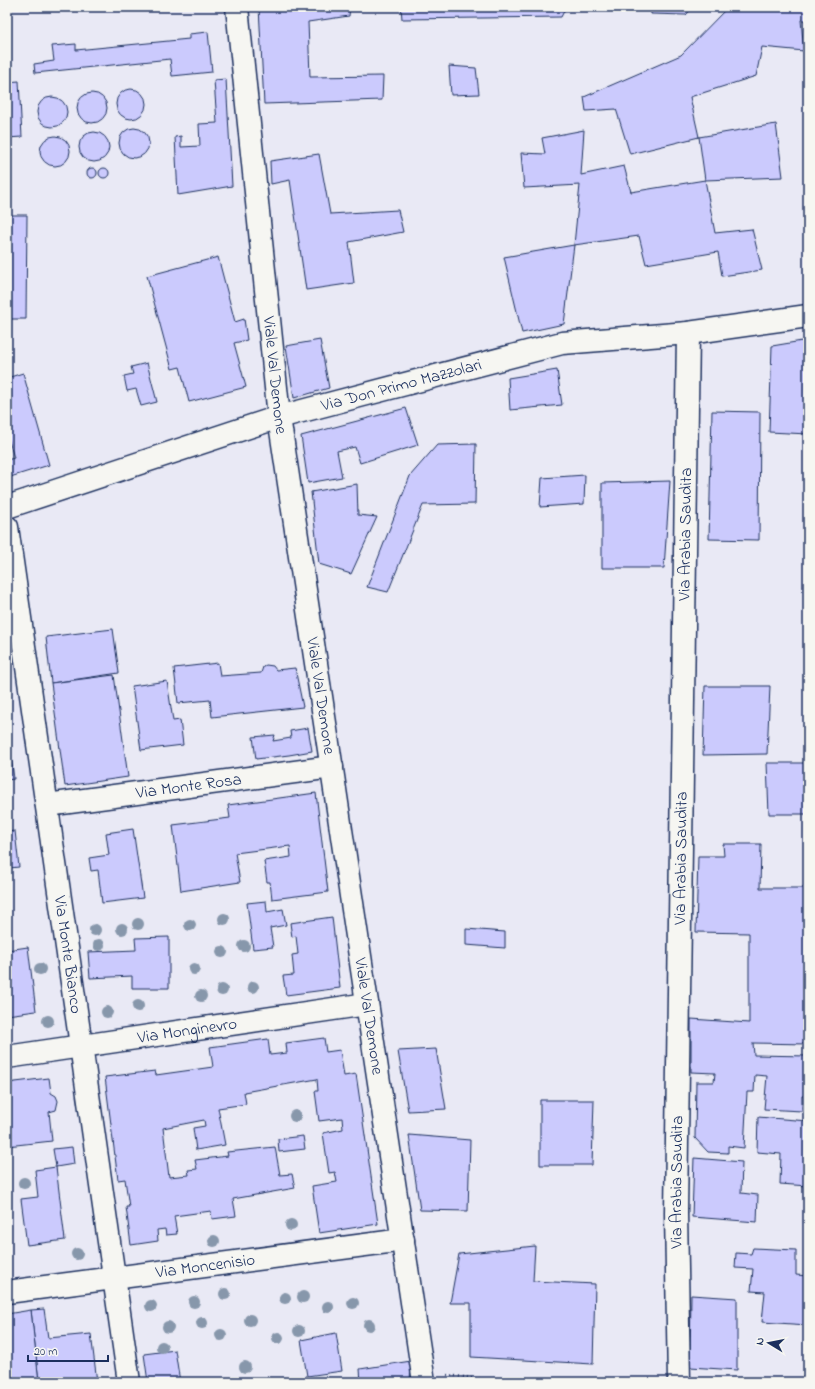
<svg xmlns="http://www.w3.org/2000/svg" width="815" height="1389" viewBox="0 0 815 1389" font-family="'Indie Flower',sans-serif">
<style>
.building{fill:#cbcafd;stroke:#1b2f5e}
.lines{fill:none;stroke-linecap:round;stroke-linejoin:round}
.minor-casing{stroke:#1b2f5e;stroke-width:25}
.path{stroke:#1b2f5e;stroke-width:2.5;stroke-dasharray:1 3;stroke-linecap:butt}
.minor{stroke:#f6f6f2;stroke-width:22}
.tree{fill:#8797ab}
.labels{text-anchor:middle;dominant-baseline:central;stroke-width:4;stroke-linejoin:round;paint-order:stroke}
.street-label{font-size:17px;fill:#1b2f5e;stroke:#f6f6f2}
</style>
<rect width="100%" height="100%" fill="#e9e9f5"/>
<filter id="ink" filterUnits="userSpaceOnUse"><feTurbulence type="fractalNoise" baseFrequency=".025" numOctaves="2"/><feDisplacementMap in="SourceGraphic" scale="8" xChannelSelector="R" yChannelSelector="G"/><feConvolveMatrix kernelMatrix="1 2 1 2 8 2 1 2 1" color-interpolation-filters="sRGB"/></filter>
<g filter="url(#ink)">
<g class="building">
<polygon points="259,7 350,7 349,16 308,22 310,77 383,76 382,100 264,104"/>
<polygon points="401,7 566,7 561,17 402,19"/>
<polygon points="651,7 693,7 686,15 651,14"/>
<polygon points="728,7 808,7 808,20 801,20 804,51 762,47 756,76 690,97 699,137 630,154 616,109 586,111 584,97 681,55"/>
<polygon points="208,32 212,72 172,76 170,59 35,73 34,64 54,61 52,46 76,44 76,50 189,39 189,34"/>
<polygon points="449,66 476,68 479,94 451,95"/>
<polygon points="226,79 232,186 178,195 175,137 181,136 181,147 200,146 199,124 217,123 214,80"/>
<polygon points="19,81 22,137 7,138 7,82"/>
<circle cx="131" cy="104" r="15"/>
<circle cx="92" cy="108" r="15"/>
<circle cx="52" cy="112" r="15"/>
<polygon points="776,124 783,177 705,180 699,137"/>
<circle cx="134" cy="143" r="15"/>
<polygon points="584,130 581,175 624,166 631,192 705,180 715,233 752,229 762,270 722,276 718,252 646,264 639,236 574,245 580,185 524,188 521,153 545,154 542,138"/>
<circle cx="94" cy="147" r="15"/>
<circle cx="55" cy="151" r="15"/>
<polygon points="319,154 330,214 398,210 403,232 349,242 354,283 306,290 290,180 271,184 270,161"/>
<circle cx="104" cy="173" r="5"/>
<circle cx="92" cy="173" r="5"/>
<polygon points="7,215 27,215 26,319 7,319"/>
<polygon points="574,245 564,324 522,333 504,257"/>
<polygon points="218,257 235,322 244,319 247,340 234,343 246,387 189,402 180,367 172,369 147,276"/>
<polygon points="320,340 329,388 294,398 286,346"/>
<polygon points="808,340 808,434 769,432 772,346"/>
<polygon points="147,363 157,402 141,406 136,389 127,391 124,376 133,374 131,367"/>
<polygon points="557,370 562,405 510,410 508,378"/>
<polygon points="23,373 49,465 7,478 7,460 14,458 7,434 7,414 9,414 7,408 7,378"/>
<polygon points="406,408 418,445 360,463 355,447 337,451 342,477 308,483 301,436"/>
<polygon points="712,411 760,412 759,540 709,539"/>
<polygon points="476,444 475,504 423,505 388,592 367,587 410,476 437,445"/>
<polygon points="585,475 584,504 540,507 542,478"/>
<polygon points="670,481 664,568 602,568 602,483"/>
<polygon points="357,484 358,515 377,517 351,574 319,564 311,492"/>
<polygon points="113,629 119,673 51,683 46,637"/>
<polygon points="218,663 220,676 261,673 263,667 266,665 273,666 276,670 295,668 303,707 212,717 210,700 178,703 174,668"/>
<polygon points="114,675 128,777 65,786 51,683"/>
<polygon points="167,681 173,721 180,720 183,745 141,750 132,686"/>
<polygon points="705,686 770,686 767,754 703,755"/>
<polygon points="308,728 312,751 289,755 256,759 253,737 275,735 273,741 291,738 290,731"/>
<polygon points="7,733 8,733 14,779 7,780"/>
<polygon points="767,763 808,763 808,814 769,814"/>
<polygon points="316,793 328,892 272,899 270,882 267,882 264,861 291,857 290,846 235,853 240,882 181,891 173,825 230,818 228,805"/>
<polygon points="133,829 143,898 102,903 98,870 91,871 89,858 109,855 106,833"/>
<polygon points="15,831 19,867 9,868 10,875 7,875 7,832"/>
<polygon points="723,844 761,844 760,888 808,888 808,1044 753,1043 754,1055 808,1056 808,1096 802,1096 802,1111 764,1109 767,1076 755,1075 754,1092 747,1092 744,1148 728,1146 728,1153 708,1152 695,1138 696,1082 714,1082 715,1073 691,1072 691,1019 749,1023 749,933 696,932 698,856 724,856"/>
<polygon points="266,901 267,912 283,909 286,925 270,928 273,947 253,949 247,903"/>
<polygon points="332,917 340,988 286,995 283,976 294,975 292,955 298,954 296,936 292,937 290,923"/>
<polygon points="466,929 505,932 505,948 466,945"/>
<polygon points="169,937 169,988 132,988 132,976 90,978 88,952 136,950 135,938"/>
<polygon points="28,947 36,1011 7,1015 7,950"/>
<polygon points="324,1038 326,1052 340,1050 344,1076 356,1074 378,1224 319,1233 312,1186 337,1182 335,1172 329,1173 323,1133 343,1129 342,1118 319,1121 315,1091 318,1091 317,1079 244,1092 246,1104 218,1108 225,1145 196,1150 193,1128 205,1126 204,1120 163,1128 169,1177 189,1175 188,1170 197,1169 195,1160 228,1156 227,1152 275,1147 280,1175 292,1174 295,1188 233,1199 236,1216 212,1219 211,1211 174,1216 177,1234 166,1235 165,1229 157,1230 158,1241 131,1245 126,1207 129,1207 125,1179 118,1180 105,1077 155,1071 156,1075 213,1067 210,1047 268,1039 270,1055 287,1053 286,1043"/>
<polygon points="436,1049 446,1109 408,1111 398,1051"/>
<polygon points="49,1078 51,1093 56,1096 58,1101 56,1110 49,1112 52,1141 7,1146 7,1083"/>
<polygon points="540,1100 594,1100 592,1165 540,1165"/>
<polygon points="758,1117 808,1121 808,1186 780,1184 781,1154 757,1152"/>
<polygon points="409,1135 470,1140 468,1211 420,1210"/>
<polygon points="303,1136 305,1149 279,1152 278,1139"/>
<polygon points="72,1147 74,1164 56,1167 53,1149"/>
<polygon points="694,1158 742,1162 741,1193 758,1195 757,1222 692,1217"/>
<polygon points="56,1167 65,1240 27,1245 21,1199 38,1197 35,1170"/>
<polygon points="535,1246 533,1281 595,1284 593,1364 471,1357 471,1303 450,1303 459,1254"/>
<polygon points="753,1248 796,1250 796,1275 808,1276 808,1325 762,1322 765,1292 751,1291 753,1269 735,1268 736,1253 751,1254"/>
<polygon points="691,1295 737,1298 737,1370 690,1367"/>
<polygon points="44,1309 48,1338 91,1334 97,1382 39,1382 31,1310"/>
<polygon points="31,1310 39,1382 7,1382 7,1314"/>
<polygon points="336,1333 342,1371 307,1376 301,1340"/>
<polygon points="175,1350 180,1382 148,1382 144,1354"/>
<polygon points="411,1361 410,1382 361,1382 360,1369"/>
</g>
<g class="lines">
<defs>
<g id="minor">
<path id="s1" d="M237,7L279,417L424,1382"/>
<path id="s2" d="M7,507L279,417L562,343L688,333L808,316"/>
<path id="s3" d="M7,527L129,1382"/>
<path id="s4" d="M47,805L332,767"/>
<path id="s5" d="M7,1057L367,1004"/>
<path id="s6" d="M7,1292L403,1240"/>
<path id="s7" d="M679,1382L676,1213L688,333"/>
</g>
</defs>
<use href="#minor" class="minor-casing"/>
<polyline class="path" points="447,1375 504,1382"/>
<use href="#minor" class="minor"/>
</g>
<g class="tree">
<circle cx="224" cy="919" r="6"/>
<circle cx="138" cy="924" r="6"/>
<circle cx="190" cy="925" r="6"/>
<circle cx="122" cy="929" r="6"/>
<circle cx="95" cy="930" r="6"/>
<circle cx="99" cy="945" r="6"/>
<circle cx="244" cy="946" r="6"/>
<circle cx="222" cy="952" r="6"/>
<circle cx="40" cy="969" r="6"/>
<circle cx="194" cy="969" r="6"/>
<circle cx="253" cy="987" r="6"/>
<circle cx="222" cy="990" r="6"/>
<circle cx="201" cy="996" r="6"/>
<circle cx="138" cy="1006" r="6"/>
<circle cx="107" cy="1012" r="6"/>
<circle cx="48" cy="1021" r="6"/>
<circle cx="295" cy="1116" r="6"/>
<circle cx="24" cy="1183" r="6"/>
<circle cx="291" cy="1225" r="6"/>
<circle cx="214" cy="1241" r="6"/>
<circle cx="77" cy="1254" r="6"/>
<circle cx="225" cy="1294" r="6"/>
<circle cx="303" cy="1297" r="6"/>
<circle cx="285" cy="1298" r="6"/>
<circle cx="194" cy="1302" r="6"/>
<circle cx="353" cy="1303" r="6"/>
<circle cx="151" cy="1306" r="6"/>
<circle cx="328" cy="1307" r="6"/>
<circle cx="250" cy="1320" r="6"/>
<circle cx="202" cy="1323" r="6"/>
<circle cx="369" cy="1325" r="6"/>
<circle cx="168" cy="1327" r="6"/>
<circle cx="299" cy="1331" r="6"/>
<circle cx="221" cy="1335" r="6"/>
<circle cx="278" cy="1338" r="6"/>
<circle cx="162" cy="1347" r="6"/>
<circle cx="245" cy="1367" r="6"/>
</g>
</g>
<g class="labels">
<g class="street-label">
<text stroke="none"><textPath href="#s1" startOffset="370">Viale Val Demone</textPath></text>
<text stroke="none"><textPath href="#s2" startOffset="413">Via Don Primo Mazzolari</textPath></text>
<text stroke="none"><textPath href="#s7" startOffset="848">Via Arabia Saudita</textPath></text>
<text stroke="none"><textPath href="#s1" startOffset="694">Viale Val Demone</textPath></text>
<text stroke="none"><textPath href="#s4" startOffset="143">Via Monte Rosa</textPath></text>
<text stroke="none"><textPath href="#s7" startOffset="524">Via Arabia Saudita</textPath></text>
<text stroke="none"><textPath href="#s3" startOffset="432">Via Monte Bianco</textPath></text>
<text stroke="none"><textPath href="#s1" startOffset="1018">Viale Val Demone</textPath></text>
<text stroke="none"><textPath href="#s5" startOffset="182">Via Monginevro</textPath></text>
<text stroke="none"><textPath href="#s7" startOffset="200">Via Arabia Saudita</textPath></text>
<text stroke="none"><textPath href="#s6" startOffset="200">Via Moncenisio</textPath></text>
</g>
</g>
<rect width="815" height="1389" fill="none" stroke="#f6f6f2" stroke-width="24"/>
<rect x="12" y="12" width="791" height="1365" fill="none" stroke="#1b2f5e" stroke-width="1.5" filter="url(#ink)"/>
<g transform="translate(769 1343) rotate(280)" stroke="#f6f6f2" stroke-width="3" paint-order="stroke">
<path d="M0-3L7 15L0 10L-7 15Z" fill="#1b2f5e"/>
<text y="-6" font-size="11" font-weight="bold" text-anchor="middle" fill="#1b2f5e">N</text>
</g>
<path d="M28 1355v6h80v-6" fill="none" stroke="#1b2f5e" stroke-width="2"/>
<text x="34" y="1355" font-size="12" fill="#1b2f5e" stroke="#f6f6f2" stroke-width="3" paint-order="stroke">20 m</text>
</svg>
